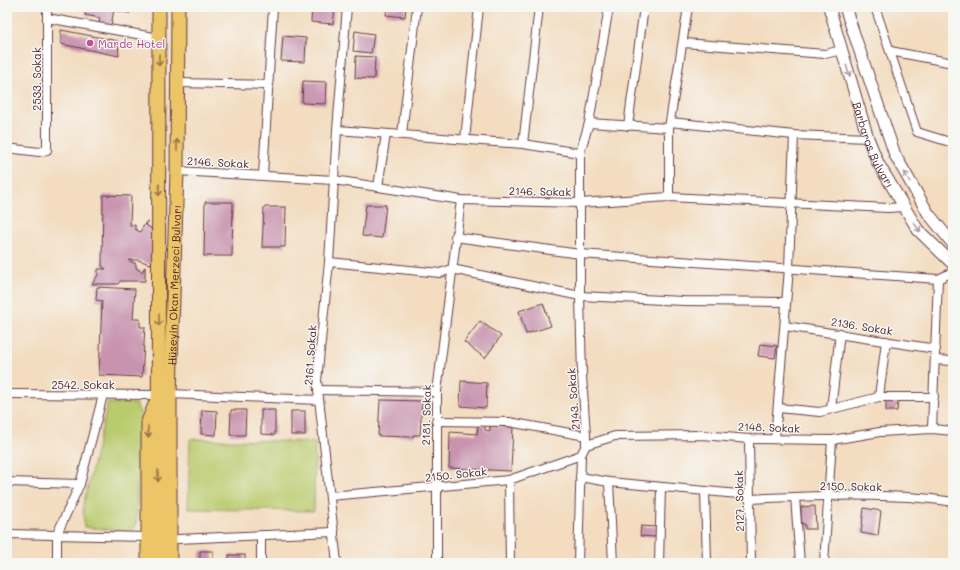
<svg xmlns="http://www.w3.org/2000/svg" width="960" height="570" viewBox="0 0 960 570" font-family="Mali,sans-serif">
<style>
.green{fill:#bacb6d;stroke:#82754c}
.building{fill:#c893af}
.lines{fill:none;stroke-linecap:round;stroke-linejoin:round}
.minor-casing{stroke:#633b41;stroke-width:10}
.tertiary-casing{stroke:#633b41;stroke-width:13}
.primary-casing{stroke:#633b41;stroke-width:15}
.minor{stroke:#fff;stroke-width:8}
.tertiary{stroke:#fff;stroke-width:11}
.primary{stroke:#ecc569;stroke-width:13}
.oneway{stroke:#9b724a}
.oneway2{stroke:#ae9aa0}
.hotel-dot{fill:#d1479c;stroke:#f6f6f2;stroke-width:1.5}
.labels{text-anchor:middle;dominant-baseline:central;stroke-width:3;stroke-linejoin:round;paint-order:stroke}
.hotel-label{font-size:11px;fill:#b23c85;stroke:#f6f6f2;text-anchor:start}
.street-label{font-size:11px;fill:#4a1f2b;stroke:#f6f6f2}
</style>
<rect width="100%" height="100%" fill="#f6f6f2"/>
<filter id="ink" filterUnits="userSpaceOnUse"><feTurbulence type="fractalNoise" baseFrequency=".025" numOctaves="2"/><feDisplacementMap in="SourceGraphic" scale="8" xChannelSelector="R" yChannelSelector="G"/><feConvolveMatrix kernelMatrix="1 2 1 2 8 2 1 2 1" color-interpolation-filters="sRGB"/></filter>
<filter id="wash" filterUnits="userSpaceOnUse"><feTurbulence type="fractalNoise" baseFrequency=".012" numOctaves="4" result="noise"/><feDisplacementMap in="SourceGraphic" scale="16" xChannelSelector="R" yChannelSelector="G"/><feGaussianBlur stdDeviation="0.9" result="paint"/><feColorMatrix in="noise" values="0 0 0 0 0 0 0 0 0 0 0 0 0 0 0 0 0 1.4 0 .05"/><feComposite in="paint" operator="in"/></filter>
<g filter="url(#wash)">
<rect width="100%" height="100%" fill="#f3dcbf"/>
<g class="green">
<polygon points="108,403 136,404 141,414 136,524 132,532 84,527 83,506"/>
<polygon points="190,439 315,442 314,511 188,509"/>
</g>
<g id="blocks">
<g class="building">
<polygon points="87,7 132,7 130,13 114,10 111,25 99,23 100,18 85,15"/>
<polygon points="312,7 335,7 333,24 311,22"/>
<polygon points="387,7 406,7 405,17 386,15"/>
<polygon points="61,30 118,41 119,56 61,44"/>
<polygon points="355,31 374,34 371,53 353,51"/>
<polygon points="283,36 306,38 305,62 281,61"/>
<polygon points="356,56 375,57 374,79 355,78"/>
<polygon points="303,81 327,82 326,104 302,103"/>
<polygon points="103,195 131,196 130,225 135,225 135,229 140,232 146,222 149,222 146,225 152,229 152,262 150,264 138,260 128,260 136,264 136,268 142,272 145,267 145,281 120,281 118,284 92,284 98,275 98,269 106,269 102,266"/>
<polygon points="205,202 233,202 232,256 204,256"/>
<polygon points="366,205 386,205 382,238 362,236"/>
<polygon points="264,207 286,207 285,247 262,247"/>
<polygon points="97,287 135,289 133,319 140,319 140,327 145,327 142,377 99,375 102,301 96,300"/>
<polygon points="543,303 551,326 526,334 519,311"/>
<polygon points="480,321 501,336 485,358 464,342"/>
<polygon points="760,344 777,346 775,358 758,356"/>
<polygon points="461,381 487,383 486,408 460,406"/>
<polygon points="380,400 422,401 420,435 413,435 413,437 378,436"/>
<polygon points="886,401 898,401 897,411 886,411"/>
<polygon points="202,410 217,411 216,435 201,434"/>
<polygon points="231,410 246,410 245,435 230,435"/>
<polygon points="261,410 275,410 275,435 261,434"/>
<rect x="291" y="411" width="14" height="24"/>
<polygon points="478,425 485,425 485,430 490,431 490,426 513,427 511,471 449,468 450,432 477,434"/>
<polygon points="815,506 816,529 805,529 805,524 801,524 801,507"/>
<polygon points="864,508 881,511 878,536 861,533"/>
<polygon points="641,526 657,527 655,537 640,536"/>
<rect x="200" y="551" width="13" height="12"/>
<rect x="229" y="555" width="16" height="8"/>
</g>
</g>
</g>
<g filter="url(#ink)">
<use href="#blocks" fill-opacity="0" stroke="#633b41" stroke-width="1"/>
<g class="lines">
<defs>
<g id="minor">
<polyline points="875,7 917,132 953,143"/>
<polyline points="47,18 159,38"/>
<polyline points="684,43 825,54 842,50"/>
<polyline points="890,51 953,63"/>
<polyline points="178,83 269,85"/>
<polyline points="670,122 794,135 868,138"/>
<polyline points="589,123 669,128"/>
<polyline points="628,126 644,7"/>
<polyline points="337,130 523,144 580,153"/>
<polyline points="402,134 417,7"/>
<polyline points="465,139 479,7"/>
<polyline points="523,144 539,7"/>
<polyline points="7,148 39,152 47,150 47,7"/>
<polyline points="177,171 334,180 461,200 580,203 669,197 888,208 903,207"/>
<polyline points="263,175 273,7"/>
<polyline points="378,187 386,134"/>
<polyline points="669,197 669,128 688,7"/>
<polyline points="455,237 580,254 938,279"/>
<polyline points="329,262 440,273 452,269 580,296 683,301 786,302"/>
<polyline points="785,326 936,349"/>
<polyline points="935,360 953,361"/>
<polyline points="318,390 437,392"/>
<polyline points="7,394 159,395"/>
<polyline points="170,394 319,400"/>
<polyline points="879,397 886,341"/>
<polyline points="778,408 820,412 879,397 934,397"/>
<polyline points="831,409 840,333"/>
<polyline points="436,421 509,422 586,436"/>
<polyline points="932,429 938,279 953,272"/>
<polyline points="749,439 751,563"/>
<polyline points="775,439 789,268 794,135"/>
<polyline points="586,445 615,436 702,435 749,439 832,440 880,432 932,429 953,431"/>
<polyline points="580,477 609,482 749,495"/>
<polyline points="509,480 510,563"/>
<polyline points="7,482 80,484"/>
<polyline points="609,482 613,563"/>
<polyline points="705,491 707,563"/>
<polyline points="330,496 509,480 581,455"/>
<polyline points="795,497 800,563"/>
<path d="M749,499C814,496 889,492 953,502"/>
<polyline points="7,534 148,537"/>
<polyline points="261,535 261,563"/>
<polyline points="178,539 334,532"/>
<polyline points="57,563 57,534 80,484 103,395"/>
<polyline points="337,563 317,380 329,262 337,130 347,7"/>
<polyline points="437,563 437,392 461,200"/>
<polyline points="578,563 581,455 586,445 586,436 582,376 580,296 580,153 589,123 609,7"/>
<polyline points="659,563 661,487"/>
<polyline points="824,563 832,440"/>
</g>
<g id="tertiary">
<path id="s1" d="M829,7L868,138L878,163L918,230L953,264"/>
<polyline points="845,7 895,155 928,213 953,244"/>
</g>
<g id="primary">
<polyline points="148,563 148,422 156,402"/>
<polyline points="158,563 159,7"/>
<path id="s2" d="M170,563V394L177,171L178,7"/>
</g>
</defs>
<use href="#minor" class="minor-casing"/>
<use href="#tertiary" class="tertiary-casing"/>
<use href="#primary" class="primary-casing"/>
<use href="#minor" class="minor"/>
<use href="#tertiary" class="tertiary"/>
<use href="#primary" class="primary"/>
</g>
<defs><path id="oneway-shaft" d="M-6 0H5M1.5-3L5.5 0L1.5 3" fill="none" stroke-width="1.6" stroke-linecap="round" stroke-linejoin="round"/></defs>
<g class="oneway">
<use href="#oneway-shaft" transform="translate(159 60) rotate(90)"/>
<use href="#oneway-shaft" transform="translate(177 145) rotate(-90)"/>
<use href="#oneway-shaft" transform="translate(159 190) rotate(90)"/>
<use href="#oneway-shaft" transform="translate(159 320) rotate(90)"/>
<use href="#oneway-shaft" transform="translate(148 432) rotate(90)"/>
<use href="#oneway-shaft" transform="translate(158 476) rotate(90)"/>
</g>
<g class="oneway2">
<use href="#oneway-shaft" transform="translate(848 71) rotate(72)"/>
<use href="#oneway-shaft" transform="translate(907 177) rotate(-118)"/>
<use href="#oneway-shaft" transform="translate(917 227) rotate(53)"/>
</g>
</g>
<circle class="hotel-dot" cx="90" cy="43" r="4"/>
<g class="labels">
<g class="hotel-label">
<text x="98" y="43">Marde Hotel</text>
</g>
<g class="street-label">
<text transform="translate(36 79) rotate(-90)">2533. Sokak</text>
<text stroke="none"><textPath href="#s1" startOffset="145">Barbaros Bulvarı</textPath></text>
<text transform="translate(218 162) rotate(3)">2146. Sokak</text>
<text transform="translate(540 191) rotate(1)">2146. Sokak</text>
<text stroke="none"><textPath href="#s2" startOffset="278">Hüseyin Okan Merzeci Bulvarı</textPath></text>
<text transform="translate(862 326) rotate(9)">2136. Sokak</text>
<text transform="translate(310 355) rotate(-86)">2161. Sokak</text>
<text x="83" y="384">2542. Sokak</text>
<text transform="translate(573 399) rotate(-94)">2143. Sokak</text>
<text transform="translate(426 415) rotate(-89)">2181. Sokak</text>
<text transform="translate(769 427) rotate(2)">2148. Sokak</text>
<text transform="translate(456 474) rotate(-6)">2150. Sokak</text>
<text transform="translate(851 486) rotate(1)">2150. Sokak</text>
<text transform="translate(739 501) rotate(-91)">2127. Sokak</text>
</g>
</g>
<rect width="960" height="570" fill="none" stroke="#f6f6f2" stroke-width="24"/>
</svg>
